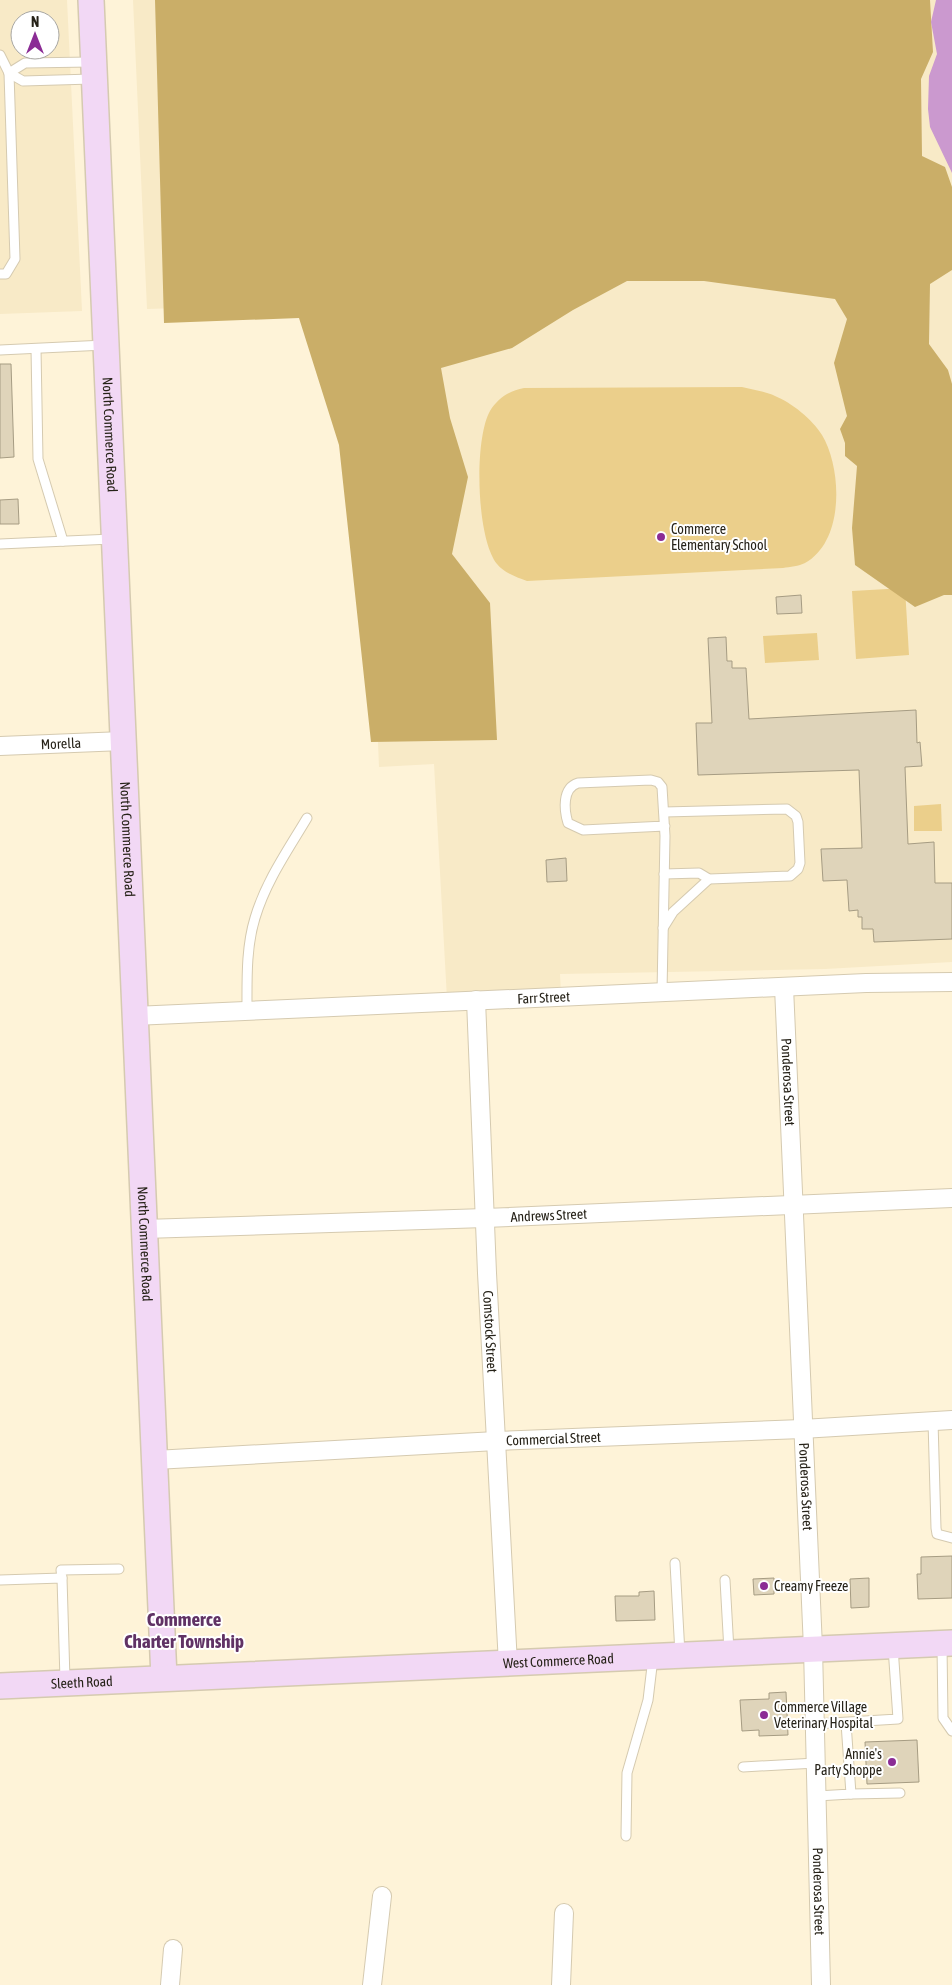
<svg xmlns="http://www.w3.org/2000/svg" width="952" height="1985" viewBox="0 0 952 1985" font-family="'Asap Condensed',sans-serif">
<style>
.built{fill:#f8eac7;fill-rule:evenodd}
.green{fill:#ebcf8b}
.forest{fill:#caae68}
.water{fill:#cb99cf}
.building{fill:#dfd4ba;stroke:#a69c83}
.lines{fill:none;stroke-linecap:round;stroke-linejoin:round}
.lane-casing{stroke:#d5cab0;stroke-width:11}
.street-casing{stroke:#d5cab0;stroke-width:20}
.secondary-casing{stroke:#d5cab0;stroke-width:28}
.lane{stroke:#fff;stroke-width:9}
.street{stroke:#fff;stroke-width:18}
.secondary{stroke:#f2d8f5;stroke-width:25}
.poi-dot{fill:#8b2c95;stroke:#fff;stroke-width:2}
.labels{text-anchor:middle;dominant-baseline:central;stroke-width:4;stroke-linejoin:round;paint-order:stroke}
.street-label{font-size:14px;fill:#262218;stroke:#fff}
.poi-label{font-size:14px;fill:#262218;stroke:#fff;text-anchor:start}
.district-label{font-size:19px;font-weight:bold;fill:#603265;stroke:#fff}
</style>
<rect width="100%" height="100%" fill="#fef3d8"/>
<g class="built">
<path d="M0,0H67L82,311L0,314ZM20,20H50V50H20Z"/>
<polygon points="133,0 952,0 952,962 825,969 560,974 561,994 447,999 434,764 379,767 360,302 147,309"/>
</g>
<g class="green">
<path d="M742,387C753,390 765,391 775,396C792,403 812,419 822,435C842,468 845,541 805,563C799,566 790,567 783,568L527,581C517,577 504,573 497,564C476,538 474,439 490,411C498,398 509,391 524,388Z"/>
<polygon points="905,588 909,655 856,659 852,591"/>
<polygon points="817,633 819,660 765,663 763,636"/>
<polygon points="941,804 942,831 914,831 914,806"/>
</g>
<polygon class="forest" points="155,0 930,0 933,52 921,79 922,156 945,167 952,187 952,270 930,284 929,344 948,370 952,384 952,595 944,595 915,607 855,565 852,528 857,466 845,456 845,443 840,429 847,416 834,363 847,319 835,299 704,281 627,281 573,310 512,348 441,368 450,418 468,477 452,554 490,603 497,740 371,742 339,445 299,318 164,323"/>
<polygon class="water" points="936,0 952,0 952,173 930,127 928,109 929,76 937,54 931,22"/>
<g class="building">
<polygon points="0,364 11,364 14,457 0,458"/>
<polygon points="18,499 19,524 0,524 0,500"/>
<polygon points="801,595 802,613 777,614 776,597"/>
<polygon points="726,637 727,661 732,661 732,668 746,668 749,719 916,710 917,743 920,742 922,766 905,767 908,844 934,842 935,883 952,883 952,939 874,942 873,929 862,929 862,917 858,917 858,910 849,911 847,880 823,881 821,849 862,848 859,770 698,775 696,723 712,723 708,638"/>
<polygon points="566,858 567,881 547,882 546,860"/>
<polygon points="952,1556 952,1598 918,1599 917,1574 921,1574 921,1557"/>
<polygon points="774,1578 774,1594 754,1595 753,1579"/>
<polygon points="869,1578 869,1607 851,1608 850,1579"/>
<polygon points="654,1591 655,1620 616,1621 615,1596 639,1596 639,1592"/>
<polygon points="786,1692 788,1735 759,1736 759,1730 742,1731 740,1700 769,1699 769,1693"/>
<polygon points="917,1740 919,1782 867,1784 865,1742"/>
</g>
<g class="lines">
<defs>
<g id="lane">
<polyline points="0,55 9,73 15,259 6,274 0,274"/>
<polyline points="9,73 25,63 91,62"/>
<polyline points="9,73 23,81 92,79"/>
<polyline points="36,349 38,459 63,541"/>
<polyline points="0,350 105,345"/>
<polyline points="0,544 112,539"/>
<polyline points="664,874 699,873 709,879 790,876 798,869 800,863 798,822 796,816 787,809 664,812"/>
<polyline points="663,928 673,912 709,879"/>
<path d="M662,992L665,836L662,787L658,782L651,780L578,783C562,788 564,810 568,823L583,830L665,826"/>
<path d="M247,1010C247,980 246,947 255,918C266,881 288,850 307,818"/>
<polyline points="933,1421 936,1528 937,1534 952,1538"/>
<polyline points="675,1563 680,1654"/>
<polyline points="62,1578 61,1570 119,1569"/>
<polyline points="0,1580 62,1578 65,1680"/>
<polyline points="725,1580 729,1651"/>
<polyline points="942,1646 943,1718 952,1731"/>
<polyline points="815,1724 898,1719 893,1647"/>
<polyline points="743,1767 816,1763"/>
<polyline points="851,1794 900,1793"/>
<polyline points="817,1796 851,1794 846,1723"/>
<polyline points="626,1836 627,1773 648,1700 653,1658"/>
</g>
<g id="street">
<path id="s1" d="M0,746L123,741"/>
<path id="s2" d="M784,987L813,1648L821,1985"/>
<path id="s3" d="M476,1000L487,1273L508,1664"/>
<path id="s4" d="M134,1016L866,983L952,982"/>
<path id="s5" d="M144,1229L485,1218L952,1198"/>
<path id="s6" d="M155,1460L496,1441L802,1429L952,1420"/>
<polyline points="170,1985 173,1949"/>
<polyline points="372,1985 382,1896"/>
<polyline points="561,1985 564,1913"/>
</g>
<g id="secondary">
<path id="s7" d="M91,0L164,1678"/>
<path id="s8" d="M0,1686L952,1643"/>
</g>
</defs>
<use href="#lane" class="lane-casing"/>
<use href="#street" class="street-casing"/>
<use href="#secondary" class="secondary-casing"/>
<use href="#lane" class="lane"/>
<use href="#street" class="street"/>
<use href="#secondary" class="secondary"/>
</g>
<g class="poi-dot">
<circle cx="661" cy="537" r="5"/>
<circle cx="764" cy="1586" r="5"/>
<circle cx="764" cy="1715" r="5"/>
<circle cx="892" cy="1762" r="5"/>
</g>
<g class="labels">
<g class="street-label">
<text stroke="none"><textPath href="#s7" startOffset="435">North Commerce Road</textPath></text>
<text stroke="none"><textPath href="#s1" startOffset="61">Morella</textPath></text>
<text stroke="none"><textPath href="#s7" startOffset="840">North Commerce Road</textPath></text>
<text stroke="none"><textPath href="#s4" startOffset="410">Farr Street</textPath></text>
<text stroke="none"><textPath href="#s2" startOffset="95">Ponderosa Street</textPath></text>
<text stroke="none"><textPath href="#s5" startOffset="405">Andrews Street</textPath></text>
<text stroke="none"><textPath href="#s7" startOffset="1245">North Commerce Road</textPath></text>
<text stroke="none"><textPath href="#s3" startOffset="332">Comstock Street</textPath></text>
<text stroke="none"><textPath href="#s6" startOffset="399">Commercial Street</textPath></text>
<text stroke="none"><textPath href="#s2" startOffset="500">Ponderosa Street</textPath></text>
<text stroke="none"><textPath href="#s8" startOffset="559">West Commerce Road</textPath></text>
<text stroke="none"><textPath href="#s8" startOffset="82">Sleeth Road</textPath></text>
<text stroke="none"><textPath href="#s2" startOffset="905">Ponderosa Street</textPath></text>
</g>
<g class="poi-label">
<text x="671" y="529">Commerce<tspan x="671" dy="16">Elementary School</tspan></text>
<text x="774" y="1586">Creamy Freeze</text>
<text x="774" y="1707">Commerce Village<tspan x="774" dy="16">Veterinary Hospital</tspan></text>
<text x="882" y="1754" text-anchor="end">Annie's<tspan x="882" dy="16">Party Shoppe</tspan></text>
</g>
<g class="district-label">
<text x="184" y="1619">Commerce<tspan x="184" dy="22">Charter Township</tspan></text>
</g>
</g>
<g transform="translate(35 35)"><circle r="24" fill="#ffffff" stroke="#a8a7a3"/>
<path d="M0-4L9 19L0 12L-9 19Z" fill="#8b2c95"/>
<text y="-8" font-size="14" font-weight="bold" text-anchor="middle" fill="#262218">N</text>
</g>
</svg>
